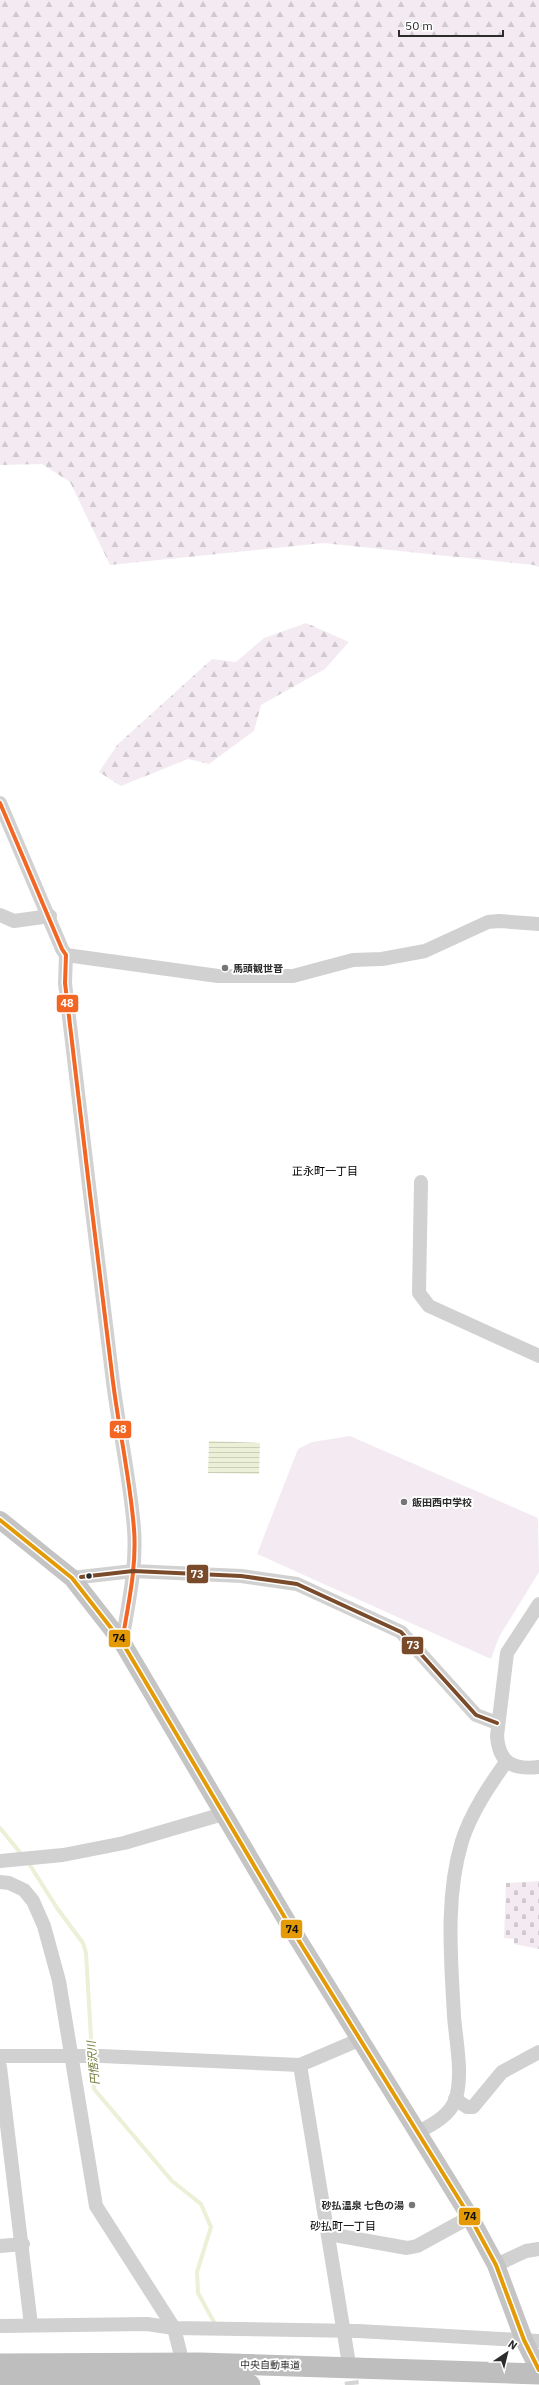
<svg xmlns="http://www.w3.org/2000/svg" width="539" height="2385" viewBox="0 0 539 2385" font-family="'IBM Plex Sans','Noto Sans JP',sans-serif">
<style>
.green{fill:#f3ebf1}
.forest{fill:url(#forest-firs)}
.cemetery{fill:url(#cemetery-stones)}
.water{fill:url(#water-rules)}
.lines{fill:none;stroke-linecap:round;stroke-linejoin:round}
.stream{stroke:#ebf0d6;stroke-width:4}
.minor-tunnel{stroke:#d5d5d5;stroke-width:14;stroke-dasharray:14 7;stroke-linecap:butt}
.minor{stroke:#d1d1d1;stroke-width:14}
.major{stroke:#c4c4c4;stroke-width:18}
.highway{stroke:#bebebe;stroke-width:21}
.bus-1-casing{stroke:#fff;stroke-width:7}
.bus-2-casing{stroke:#fff;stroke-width:7}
.bus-3-casing{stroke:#fff;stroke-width:7}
.bus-1{stroke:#f26522;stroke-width:4}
.bus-2{stroke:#e39a04;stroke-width:4}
.bus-3{stroke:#7a4b2a;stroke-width:4}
.poi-dot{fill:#767676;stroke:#fff;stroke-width:1.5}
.bus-dot{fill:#2c2c2c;stroke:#fff;stroke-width:1.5}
.labels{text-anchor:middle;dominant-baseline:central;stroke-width:4;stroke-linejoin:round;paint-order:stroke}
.poi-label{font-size:10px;font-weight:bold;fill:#2c2c2c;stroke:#fff;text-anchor:start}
.street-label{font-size:10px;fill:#2c2c2c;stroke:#fff}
.neighbourhood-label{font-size:11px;fill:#000;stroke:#fff}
.water-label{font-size:11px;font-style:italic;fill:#6d7a36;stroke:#fff}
.line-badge{stroke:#fff;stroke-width:1.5}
.badge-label{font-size:11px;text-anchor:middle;font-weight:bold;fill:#fff}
.pale-badge-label{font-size:11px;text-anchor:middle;font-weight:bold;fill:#111}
</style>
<defs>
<pattern id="forest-firs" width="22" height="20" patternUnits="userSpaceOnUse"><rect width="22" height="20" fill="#f3ebf1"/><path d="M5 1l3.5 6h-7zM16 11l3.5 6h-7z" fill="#d0cacf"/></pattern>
<pattern id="cemetery-stones" width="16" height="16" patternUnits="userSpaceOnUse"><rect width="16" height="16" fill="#f3ebf1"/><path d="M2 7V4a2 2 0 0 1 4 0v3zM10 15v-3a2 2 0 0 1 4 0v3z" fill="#d0cacf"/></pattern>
<pattern id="water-rules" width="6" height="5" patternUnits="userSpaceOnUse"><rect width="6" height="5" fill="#ebf0d6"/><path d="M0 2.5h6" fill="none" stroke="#caceb8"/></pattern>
</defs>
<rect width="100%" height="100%" fill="#fff"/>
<polygon class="green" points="350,1436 538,1518 539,1572 499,1637 491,1659 257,1554 298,1449 312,1442"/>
<g class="forest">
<polygon points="0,0 539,0 539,567 534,565 323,543 110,565 70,482 42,464 0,465"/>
<polygon points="306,623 349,642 325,669 261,705 254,731 209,764 188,759 121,786 99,772 118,744 212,659 236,662 264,638"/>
</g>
<polygon class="cemetery" points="539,1881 539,1949 514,1944 514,1939 504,1938 506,1883"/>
<polygon class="water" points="209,1441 260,1443 259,1474 208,1473"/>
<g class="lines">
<g class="stream">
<polyline points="0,1828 22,1855"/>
<polyline points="28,1862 57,1908 83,1943 86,1953 94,2089 172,2181 201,2204 211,2227 197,2272 198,2293 214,2322"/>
</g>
<polyline class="minor-tunnel" points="349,2360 352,2385"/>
<g class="minor">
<path d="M0,803L62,949L66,955L65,983C80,1113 96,1244 112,1374C118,1426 130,1477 134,1529C137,1567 128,1605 122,1642"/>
<polyline points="0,915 14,921 50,916"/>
<polyline points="66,955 218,976 293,976 353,960 382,959 425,951 488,922 499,921 539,924"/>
<polyline points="421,1182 419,1293 429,1306 539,1356"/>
<polyline points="72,1578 133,1571 241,1576 297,1584 401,1632 476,1715 497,1723"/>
<path d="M539,1604L507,1653L497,1736C499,1763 513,1770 539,1767"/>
<polyline points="0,1861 63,1855 124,1843 223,1814"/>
<polyline points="0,1882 9,1883 24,1890 33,1901 44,1926 59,1981 96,2206 174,2328 180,2352"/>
<polyline points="0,2056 102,2056 300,2065 361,2039"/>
<polyline points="300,2065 348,2358"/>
<polyline points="0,2067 31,2325"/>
<polyline points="455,2099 467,2107 473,2107 502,2072 539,2052"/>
<path d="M418,2132C432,2125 451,2115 456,2098C463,2073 456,2042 454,2016C451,1959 445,1897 462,1841C471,1813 489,1786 506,1762"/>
<polyline points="329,2234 407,2248 417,2246 470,2217"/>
<polyline points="0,2246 23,2244"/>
<polyline points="496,2265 526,2251 539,2249"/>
<polyline points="0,2326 147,2324 174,2328 358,2331 539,2341"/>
</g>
<polyline class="major" points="0,1520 72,1578 122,1642 291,1928 470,2217 496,2265 524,2340 539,2370"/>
<g class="highway">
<polyline points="0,2364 200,2363 539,2374"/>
<polyline points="0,2384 148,2382 250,2385"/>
</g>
<defs>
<path id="bus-1" d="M0,803L62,949L66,955L65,983C80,1113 96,1244 112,1374C118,1426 130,1477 134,1529C137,1567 128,1605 122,1642"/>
<polyline id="bus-2" points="0,1520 72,1578 122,1642 291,1928 470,2217 496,2265 524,2340 539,2370"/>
<polyline id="bus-3" points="81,1577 133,1571 241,1576 297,1584 401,1632 476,1715 497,1723"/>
</defs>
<use href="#bus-1" class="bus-1-casing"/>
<use href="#bus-2" class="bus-2-casing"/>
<use href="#bus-3" class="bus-3-casing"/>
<use href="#bus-1" class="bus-1"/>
<use href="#bus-2" class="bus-2"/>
<use href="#bus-3" class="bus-3"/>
</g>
<g class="poi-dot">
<circle cx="225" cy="968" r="4"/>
<circle cx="404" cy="1502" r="4"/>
<circle cx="412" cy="2205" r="4"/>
</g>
<circle class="bus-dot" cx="89" cy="1576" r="3.5"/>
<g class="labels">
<g class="poi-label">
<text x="233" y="968">馬頭観世音</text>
<text x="412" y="1502">飯田西中学校</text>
<text x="404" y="2205" text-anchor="end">砂払温泉 七色の湯</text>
</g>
<g class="street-label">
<text transform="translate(270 2365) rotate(1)">中央自動車道</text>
</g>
<g class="neighbourhood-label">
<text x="325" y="1171">正永町一丁目</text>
<text x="343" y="2226">砂払町一丁目</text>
</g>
<g class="water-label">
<text transform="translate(93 2063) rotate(-95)">円悟沢川</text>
</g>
</g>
<g class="line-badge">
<rect x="56" y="994" width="23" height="19" rx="4" fill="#f26522"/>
<rect x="109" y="1420" width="23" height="19" rx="4" fill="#f26522"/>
<rect x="186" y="1564" width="23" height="20" rx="4" fill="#7a4b2a"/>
<rect x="108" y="1629" width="23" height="19" rx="4" fill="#e39a04"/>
<rect x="401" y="1636" width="23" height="19" rx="4" fill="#7a4b2a"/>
<rect x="280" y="1919" width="23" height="20" rx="4" fill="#e39a04"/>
<rect x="458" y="2207" width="23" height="19" rx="4" fill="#e39a04"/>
</g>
<g class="badge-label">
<text x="67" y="1007">48</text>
<text x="120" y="1433">48</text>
<text x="197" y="1578">73</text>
<text x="413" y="1649">73</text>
</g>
<g class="pale-badge-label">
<text x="119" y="1642">74</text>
<text x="292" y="1933">74</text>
<text x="470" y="2220">74</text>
</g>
<g transform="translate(507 2353) rotate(35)" stroke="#ffffff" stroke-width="3" paint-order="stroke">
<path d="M0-3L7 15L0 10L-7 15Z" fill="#2c2c2c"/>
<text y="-6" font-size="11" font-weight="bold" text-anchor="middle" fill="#2c2c2c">N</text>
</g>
<path d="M399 30v6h104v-6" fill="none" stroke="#2c2c2c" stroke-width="2"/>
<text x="405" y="30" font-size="12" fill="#2c2c2c" stroke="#ffffff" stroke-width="3" paint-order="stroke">50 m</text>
</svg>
